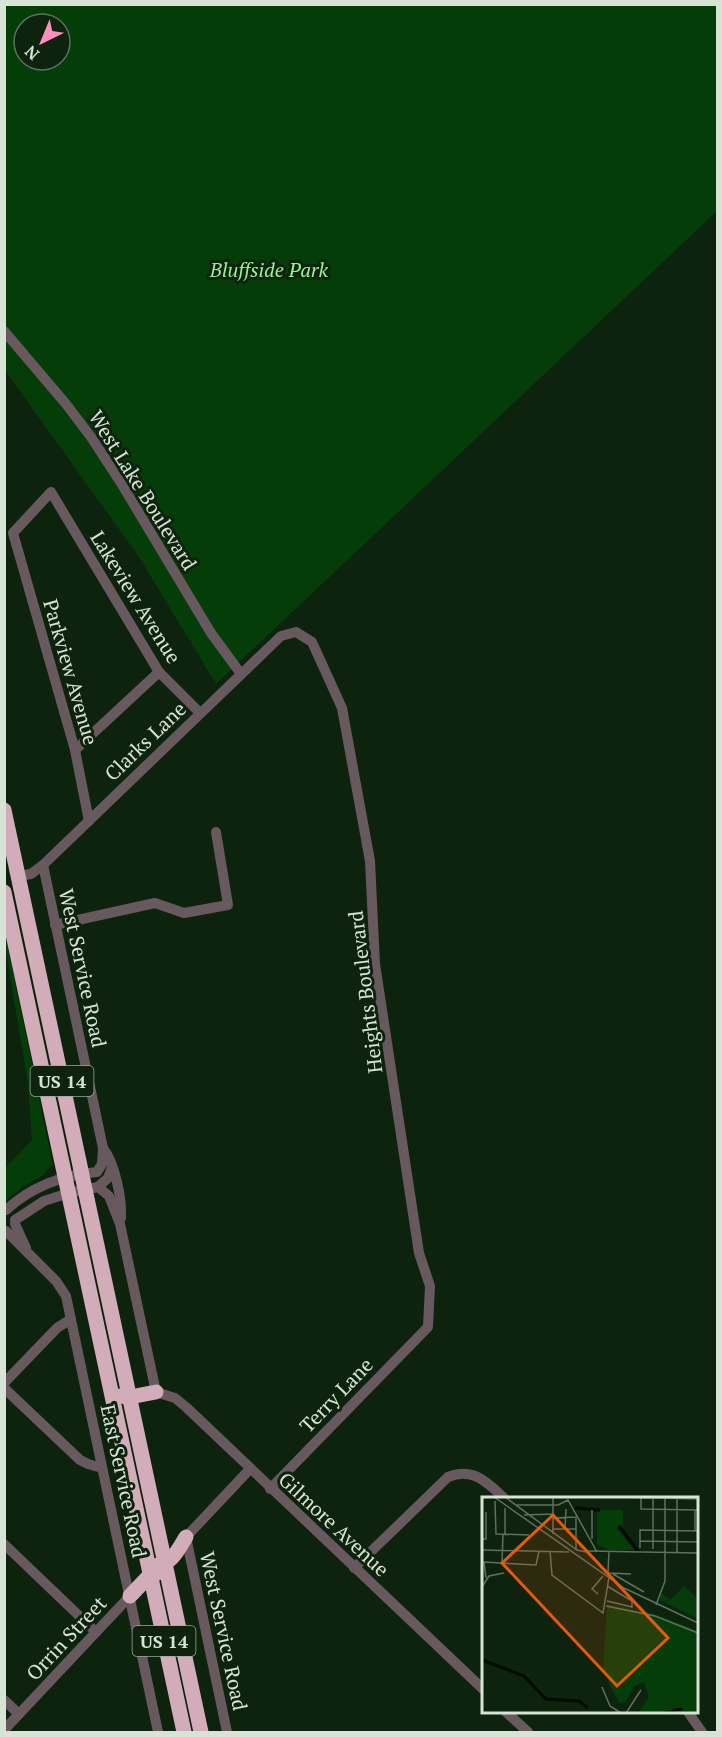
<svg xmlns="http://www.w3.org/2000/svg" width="722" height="1737" viewBox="0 0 722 1737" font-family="'PT Serif',serif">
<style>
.green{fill:#053d09;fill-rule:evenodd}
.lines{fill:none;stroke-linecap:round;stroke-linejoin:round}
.minor{stroke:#68595e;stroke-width:10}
.highway{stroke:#d2acb9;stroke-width:15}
.labels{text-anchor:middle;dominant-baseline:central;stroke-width:6;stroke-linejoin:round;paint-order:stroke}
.shield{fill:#0e230e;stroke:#9aa999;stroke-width:1.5}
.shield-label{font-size:18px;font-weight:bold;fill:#d6e3d5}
.park-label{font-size:20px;font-style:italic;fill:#96f395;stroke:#0e230e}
.street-label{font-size:20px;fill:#d6e3d5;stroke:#0e230e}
.inset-river{fill:none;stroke:#000900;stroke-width:3}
.inset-road{fill:none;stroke:#5e705e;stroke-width:1.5}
.view{fill:#e8590c;fill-opacity:0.15;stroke:#e8590c;stroke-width:3}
.inset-edge{fill:none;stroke:#d6e3d5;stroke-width:3}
</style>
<rect width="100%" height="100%" fill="#0e230e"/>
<g class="green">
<path d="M5,5H717V211L216,684L139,557L5,370ZM24,24H60V60H24Z"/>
<polygon points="4,928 53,1166 50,1166 43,1175 24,1186 5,1201 5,1168 32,1140 28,1083 5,947"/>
</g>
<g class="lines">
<g class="minor">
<polyline points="4,331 66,404 91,437 121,483 211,633 241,674"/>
<polyline points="75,750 159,672"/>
<polyline points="89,821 75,750 13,533 51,492 159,672 200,713"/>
<polyline points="19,876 31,874 43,865 281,636 296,632 312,642 342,708 370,861 375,964 419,1253 430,1286 428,1327 270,1489"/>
<polyline points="55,925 155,903 184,913 228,905 216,832"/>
<path d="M103,1148C115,1163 122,1199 121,1218"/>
<polyline points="98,1187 109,1196 120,1224 156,1392 175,1398 186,1407 484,1690"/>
<path d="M6,1210C32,1186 62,1175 97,1172L102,1164L103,1148L43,865"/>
<polyline points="15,1220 44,1201 69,1193 98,1187 108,1178 112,1167"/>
<polyline points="15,1224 26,1248"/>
<polyline points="6,1231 56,1281 66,1296 158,1732"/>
<polyline points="4,1383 57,1328 71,1319"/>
<polyline points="4,1388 80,1460 88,1464 102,1468"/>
<polyline points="4,1544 96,1632"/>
<path d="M354,1568L448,1477C473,1467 487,1482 504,1498"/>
<polyline points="4,1700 19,1714"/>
<polyline points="506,1712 528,1732"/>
<polyline points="688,1712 702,1732"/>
<polyline points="4,1730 130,1596"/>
<polyline points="227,1732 186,1537 250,1469"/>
</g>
<g class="highway">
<polyline points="4,810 201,1732"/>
<polyline points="4,892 184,1732"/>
<polyline points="120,1396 130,1397 156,1392"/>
<path d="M158,1565C172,1564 179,1548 186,1537"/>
<polyline points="130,1596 150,1575 156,1574"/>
</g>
</g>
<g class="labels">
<g class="shield">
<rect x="30.5" y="1066" width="63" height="30" rx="4.5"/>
<rect x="132.5" y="1626" width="63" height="30" rx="4.5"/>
</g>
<g class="shield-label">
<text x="62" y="1081">US 14</text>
<text x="164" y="1641">US 14</text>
</g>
<g class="park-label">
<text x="269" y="269">Bluffside Park</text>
</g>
<g class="street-label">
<text transform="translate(143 490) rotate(58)">West Lake Boulevard</text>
<text transform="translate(136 597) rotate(58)">Lakeview Avenue</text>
<text transform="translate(71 672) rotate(74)">Parkview Avenue</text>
<text transform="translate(145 741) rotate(-44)">Clarks Lane</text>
<text transform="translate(83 968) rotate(78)">West Service Road</text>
<text transform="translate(365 992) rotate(-97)">Heights Boulevard</text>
<text transform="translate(336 1395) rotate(-46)">Terry Lane</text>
<text transform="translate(124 1481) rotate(78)">East Service Road</text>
<text transform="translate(334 1524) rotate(43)">Gilmore Avenue</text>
<text transform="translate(224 1631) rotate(78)">West Service Road</text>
<text transform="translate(66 1638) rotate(-47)">Orrin Street</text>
</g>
</g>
<g transform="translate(482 1497)">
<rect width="216" height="216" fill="#0e230e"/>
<path d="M120,13H141V29L136,28L135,32L152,53H126L115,47V15ZM202,89L216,102V122L178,103V95L188,103ZM125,107L173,117L216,134V216H156L167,200L162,185L152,189L144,205L137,206L121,174Z" fill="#053d09"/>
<path class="inset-river" d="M93,11L118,13M137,29L156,54M0,163L42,179L64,202L97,204L106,211M182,216L200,212"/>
<path class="inset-road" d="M12,0L142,91L216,126M23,0L95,53L104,55M140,0L216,2M159,0V12L216,13M13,4L14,37L47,38M34,8H76L86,3L115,55M42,18L71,17M71,21L95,20M71,32H94M83,32L84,12M213,34V13M71,37V0M23,38V11M0,42H4V15M110,42V13M158,44L216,45M158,51V33L216,34M94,52V21M171,52V0M0,53L87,55M68,54L70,78L121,116L127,80M106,54L216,56M127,54L126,76L149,77M195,56V0M20,65L21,38M131,77L162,95M4,81L2,65L54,68L57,54M0,90L7,79L22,76M116,97L110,92L121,79M125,104L150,110V104L125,89M174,108L183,84V0M124,109L173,119L216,136M120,190L128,209L139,216M144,216L159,193"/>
<path class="view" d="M71,18L186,141L135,189L20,66Z"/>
<rect width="216" height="216" class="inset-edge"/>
</g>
<rect width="722" height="1737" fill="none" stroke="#d6e3d5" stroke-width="12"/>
<g transform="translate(42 42) rotate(223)"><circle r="28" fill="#0e230e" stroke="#5e705e" stroke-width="1.5"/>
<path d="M0-4.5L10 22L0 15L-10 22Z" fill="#fe8ebb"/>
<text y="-9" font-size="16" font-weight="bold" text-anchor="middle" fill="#d6e3d5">N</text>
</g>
</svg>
